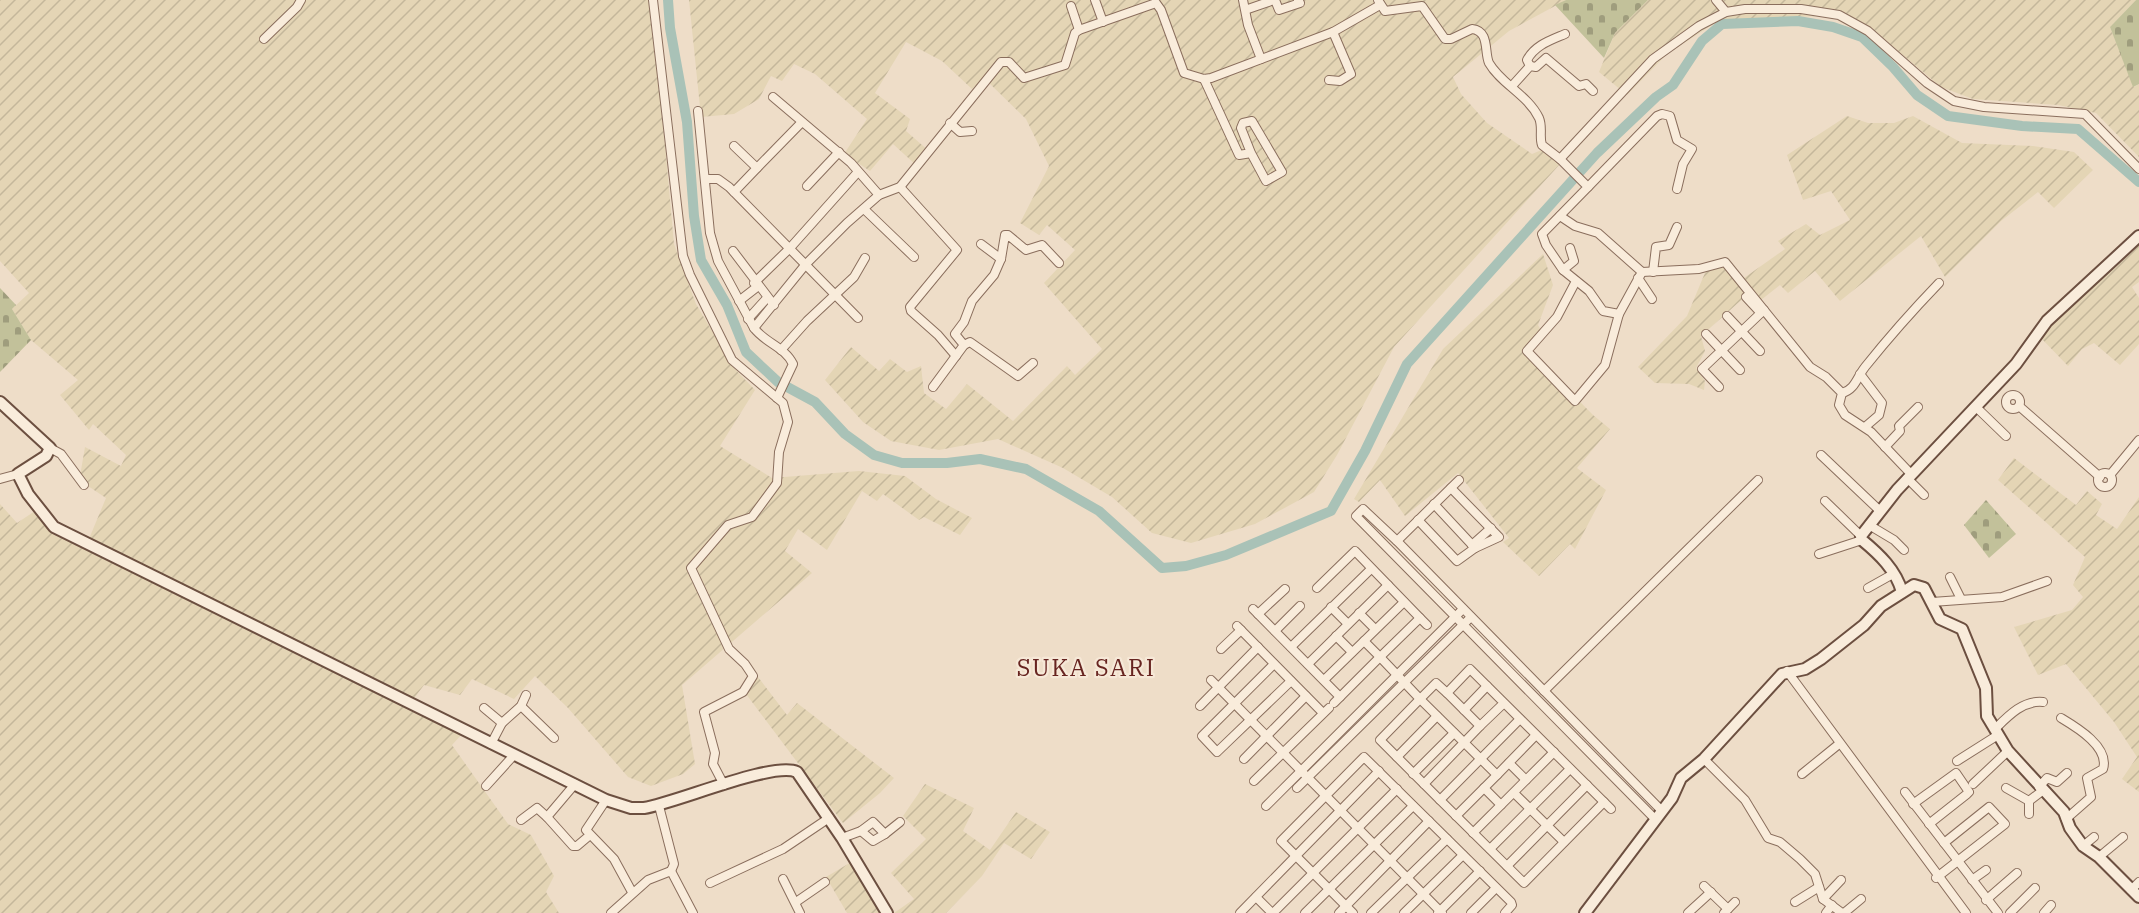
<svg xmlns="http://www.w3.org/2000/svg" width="2139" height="913" viewBox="0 0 2139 913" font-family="'IBM Plex Serif',serif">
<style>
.farmland{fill:url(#farmland-furrows)}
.cemetery{fill:url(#cemetery-stones)}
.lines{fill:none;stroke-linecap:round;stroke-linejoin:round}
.river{stroke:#a9c2b7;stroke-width:10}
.street-casing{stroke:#8a6e5d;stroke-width:10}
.secondary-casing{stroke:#6c4f40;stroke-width:14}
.street{stroke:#f9ecdb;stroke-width:8}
.secondary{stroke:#f9ecdb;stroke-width:10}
.labels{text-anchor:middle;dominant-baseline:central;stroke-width:4.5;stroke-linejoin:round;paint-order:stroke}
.quarter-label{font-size:24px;letter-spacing:1.5px;fill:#672420;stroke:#f6e8d7}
</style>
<defs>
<pattern id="farmland-furrows" width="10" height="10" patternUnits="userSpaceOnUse" patternTransform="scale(1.5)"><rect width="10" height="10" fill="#e4d5b5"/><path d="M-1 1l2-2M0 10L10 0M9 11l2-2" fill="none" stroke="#c4b79b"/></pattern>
<pattern id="cemetery-stones" width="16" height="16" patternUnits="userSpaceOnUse" patternTransform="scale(1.5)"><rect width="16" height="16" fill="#c2c19a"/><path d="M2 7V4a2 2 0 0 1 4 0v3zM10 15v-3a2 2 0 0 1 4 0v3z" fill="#9f9d7d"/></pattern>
</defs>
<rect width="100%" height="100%" fill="#eeddc8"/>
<g class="farmland">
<polygon points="0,0 652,0 674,244 696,304 734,368 755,390 720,446 772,478 859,471 905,476 936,499 972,518 960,535 924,517 919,520 883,494 877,501 862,491 827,550 798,529 785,551 812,573 682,685 695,764 683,774 651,786 628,777 568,708 535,676 514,699 472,679 460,695 424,685 406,709 463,733 452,745 508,824 531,835 554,876 546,892 559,913 0,913 0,504 17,523 35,511 86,546 106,498 88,486 80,476 85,447 121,466 126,455 93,424 89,430 60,395 78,380 31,340 12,309 29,293 0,261"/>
<polygon points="689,0 1566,0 1509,31 1453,77 1461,94 1487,123 1532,154 1544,149 1561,163 1394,347 1337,455 1314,492 1255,524 1191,543 1152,533 1112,497 1063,468 998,439 939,450 891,441 863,422 825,380 851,347 879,371 890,359 907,372 921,366 924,393 946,409 967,384 1013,421 1067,366 1075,375 1102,349 1044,283 1075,250 1047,225 1039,235 1020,223 1049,166 1026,119 984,78 972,89 942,61 906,42 875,93 910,119 906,131 930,152 916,165 893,144 870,171 844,154 867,119 815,74 794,64 782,81 771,76 759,99 734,114 701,117"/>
<polygon points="1648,0 2136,0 2110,27 2134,87 2139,84 2139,157 2096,113 2058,105 1973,99 1941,87 1873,30 1847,15 1738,19 1715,23 1667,54 1627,95 1599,72 1615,33"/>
<polygon points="1847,116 1868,123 1894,123 1913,116 1962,143 2033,146 2074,152 2093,170 2054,208 2038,192 2001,221 1945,277 1921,236 1840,301 1815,271 1788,293 1780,285 1761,300 1744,278 1785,249 1778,241 1806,224 1820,235 1850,220 1831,191 1803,200 1787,155"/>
<polygon points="2139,241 2139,282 2132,287 2139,298 2139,344 2120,365 2094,343 2082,349 2068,366 2040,337 2049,319"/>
<polygon points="1543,254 1553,285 1538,325 1544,336 1530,351 1593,415 1610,429 1577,468 1606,490 1575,549 1570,544 1539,576 1503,542 1509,538 1458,473 1405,516 1380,480 1359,502 1354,499 1443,349"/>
<polygon points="1720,261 1748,294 1701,336 1705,351 1696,368 1705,381 1704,390 1689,384 1655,383 1638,367 1687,316 1707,268"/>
<polygon points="2014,458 2076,505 2087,491 2102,504 2096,515 2117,529 2139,497 2139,792 2122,779 2137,757 2114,722 2066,664 2038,675 2014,627 2072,610 2083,597 2073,585 2085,557 1998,480"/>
<polygon points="758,677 787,715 797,703 894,778 880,793 843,823 743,690"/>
<polygon points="925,784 974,808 963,831 990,850 1016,812 1050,832 1031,859 1004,843 982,876 946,913 894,913 914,899 891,873 926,839 903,816"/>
<polygon points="853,861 885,913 847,913 826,877"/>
</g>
<g class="cemetery">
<polygon points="1566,0 1648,0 1615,33 1604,58 1555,5"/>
<polygon points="2136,0 2139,0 2139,84 2133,87 2110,27"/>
<polygon points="0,288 16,305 12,309 31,340 0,372"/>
<polygon points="1986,500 2016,534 1989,558 1964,525"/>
</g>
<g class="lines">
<polyline class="river" points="668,0 670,28 687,122 694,216 701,260 727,305 746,352 778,382 815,402 845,434 874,455 902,463 947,463 980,459 1026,469 1099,511 1162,568 1186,566 1226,555 1331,511 1365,451 1407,364 1597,153 1656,97 1673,85 1702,41 1722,24 1798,21 1833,27 1862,37 1893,67 1917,95 1948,116 2022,126 2078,129 2139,182"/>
<defs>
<g id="street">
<polyline points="653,0 683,256 690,275 732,360 783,403 788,422 779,452 777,483 752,517 728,525 691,568 729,649 745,664 753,676 743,692 704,712 715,753 713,764 724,785"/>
<polyline points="1095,0 1103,22"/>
<polyline points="1243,0 1248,25 1261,59"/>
<polyline points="1275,0 1279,10 1300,3 1298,0"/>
<path d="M1378,0L1385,11L1422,6L1445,39H1451L1472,29C1490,31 1484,52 1489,63C1501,84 1528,95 1539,118C1543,127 1539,137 1542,145L1560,159L1588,187L1542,234L1546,245L1563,270L1589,291L1603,311L1619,314"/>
<polyline points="1716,0 1726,12"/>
<polyline points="1071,6 1079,30"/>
<polyline points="1248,9 1274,0"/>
<polyline points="264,39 297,7 301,0"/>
<path d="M1530,66L1527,60C1535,45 1551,40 1565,34"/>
<polyline points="1204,79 1239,155 1251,153 1266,181 1282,172 1252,121 1243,123 1241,128 1251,153"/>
<polyline points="1329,80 1340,81 1351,74 1333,32"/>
<polyline points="1512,86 1530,66 1536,67 1546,58 1579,86 1586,84 1593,91"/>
<polyline points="773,97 851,163 879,195"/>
<polyline points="698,111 710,233 718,261 754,328"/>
<polyline points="950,123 960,132 972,131"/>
<polyline points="734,146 757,168 801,123"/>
<polyline points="1560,159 1653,59 1699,26 1726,12 1745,9 1801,9 1839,15 1868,31 1927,83 1954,101 1984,107 2085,114 2139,169"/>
<polyline points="705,179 718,179 729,187 858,318"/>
<polyline points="807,186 839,152"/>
<polyline points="900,187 957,250 910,307 911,311 938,335 956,356"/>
<polyline points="1588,187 1657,116 1662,114 1670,116 1677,140 1692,149 1683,164 1677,189"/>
<polyline points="734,192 757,168"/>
<polyline points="864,209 914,257"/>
<polyline points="1560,216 1575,226 1598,233 1642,272 1699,269 1725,262 1810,367 1826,377 1842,393 1839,405 1845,415 1871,432 1911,474"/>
<polyline points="981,244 1001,259"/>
<polyline points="733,251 774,305"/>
<polyline points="1563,270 1574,261 1570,248"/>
<polyline points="1653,272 1656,247 1669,245 1677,227"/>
<polyline points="1638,278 1652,299"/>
<polyline points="1576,281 1557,317 1527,351 1575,401 1605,365 1619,314 1642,272"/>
<polyline points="754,283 790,248 857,173"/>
<polyline points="1746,297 1759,311"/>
<polyline points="739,301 757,287"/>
<polyline points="1727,316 1760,351"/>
<polyline points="748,319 767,298"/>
<polyline points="1706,334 1740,370"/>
<polyline points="964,345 970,342 1018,376 1033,363"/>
<polyline points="781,350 807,321 854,277 865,258"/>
<polyline points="1860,374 1882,403 1879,415 1865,427"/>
<polyline points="933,387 964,345 955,334 964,322 972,301 994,275 1001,259 1005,235 1008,235 1026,250 1042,245 1059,263"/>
<polyline points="1719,387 1702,369 1764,310"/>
<path d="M1842,393C1855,390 1857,377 1865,367C1889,337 1913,310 1939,283"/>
<circle cx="2013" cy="402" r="7"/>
<path d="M777,398L793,364C785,347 765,343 754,328L806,264L847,223L879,195L900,187L1001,62H1009L1024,78L1065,65L1075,33L1079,30L1156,3L1161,10L1184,73L1204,79L1211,78L1333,32L1380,5"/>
<polyline points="2019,406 2100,477"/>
<polyline points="1976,407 2006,436"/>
<polyline points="1885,447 1900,431 1899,426 1918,407"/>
<polyline points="50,448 61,454 84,485"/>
<polyline points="1821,455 1880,511"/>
<circle cx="2105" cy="480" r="7"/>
<polyline points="2110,475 2139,440"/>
<polyline points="1907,478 1924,495"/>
<polyline points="0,479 18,474"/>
<polyline points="1825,501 1861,536"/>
<polyline points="1434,504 1475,548 1499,537 1451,488"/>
<polyline points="1418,520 1457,561 1475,548"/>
<polyline points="1869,525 1894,540 1904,550"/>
<polyline points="1397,541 1459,480"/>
<polyline points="1472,545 1491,528"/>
<polyline points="1819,554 1862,540"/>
<polyline points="1950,577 1961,599"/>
<polyline points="1317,588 1355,551 1420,618"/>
<polyline points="1868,588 1893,574"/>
<polyline points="1932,602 2002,597 2047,581"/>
<polyline points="1331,607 1348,624"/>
<polyline points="1253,609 1340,697"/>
<polyline points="1359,613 1375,629"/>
<polyline points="1258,614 1285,589"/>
<polyline points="1237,626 1323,713"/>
<polyline points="1275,631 1300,606"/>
<polyline points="1336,636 1352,652"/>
<polyline points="1364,641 1404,602"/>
<polyline points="1291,647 1371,569"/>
<polyline points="1221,649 1241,630"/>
<polyline points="1274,664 1202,736 1217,752 1291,681"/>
<polyline points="1308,664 1388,585"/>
<polyline points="1787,671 1966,913"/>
<polyline points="1211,680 1442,913"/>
<polyline points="1324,680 1364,641 1380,657 1420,618 1427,625"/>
<polyline points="1544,691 1758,480"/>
<polyline points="1334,703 1380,657 1420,699 1436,683 1447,693"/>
<polyline points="1504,703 1480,726 1447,693 1470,669 1604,802 1611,809"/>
<polyline points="521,706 554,738"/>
<polyline points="1200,706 1258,647"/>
<polyline points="484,708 502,723 491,744"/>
<polyline points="1464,710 1487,686"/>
<path d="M2061,718C2076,727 2110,747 2103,769L2087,778L2091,797L2066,819"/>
<polyline points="1520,719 1440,800 1524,883 1604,802"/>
<polyline points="502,723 521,706 526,695"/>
<polyline points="1480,726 1424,784 1380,740 1420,699 1497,775 1536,735"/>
<path d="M1995,729C2008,716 2023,700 2043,702"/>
<polyline points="1397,757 1437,716"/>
<polyline points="1244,759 1306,696"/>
<polyline points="1704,759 1745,800 1768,838 1780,842 1800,859 1815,874 1823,899 1842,913"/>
<polyline points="1957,761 1998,735"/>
<polyline points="1509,763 1526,780"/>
<polyline points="1413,774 1454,733"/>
<polyline points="1802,774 1839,744"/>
<polyline points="1254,781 1329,708"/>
<polyline points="575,784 547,817 573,846 577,846 590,835"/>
<polyline points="1424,784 1440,800"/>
<polyline points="1973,784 2008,751"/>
<polyline points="486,786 514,755"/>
<polyline points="2039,787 2047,778 2057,782 2067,773"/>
<polyline points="1297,788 1471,617"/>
<polyline points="1484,788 1497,775"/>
<polyline points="2006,788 2029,801 2042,791"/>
<polyline points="1905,792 1998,913"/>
<polyline points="1514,793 1564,842"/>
<polyline points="606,800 586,830 614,859 632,892"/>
<polyline points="1913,804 1956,773 1969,792 1967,794 1929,824"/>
<polyline points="659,806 674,864 671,871"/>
<polyline points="1266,806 1463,609"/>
<polyline points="2029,814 2029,801"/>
<polyline points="1456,816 1484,788 1501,805"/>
<polyline points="521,820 537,808 547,817"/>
<polyline points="1656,820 1356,516 1363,509 1397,541 1662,811"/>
<polyline points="861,831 873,841 885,834"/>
<polyline points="1473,833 1554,752"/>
<polyline points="842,838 861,831 873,822 885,834 900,822"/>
<polyline points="2083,846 2094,837"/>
<polyline points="1490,849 1570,769"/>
<polyline points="2099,857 2123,837"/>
<polyline points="1507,866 1587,785"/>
<polyline points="671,871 693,913"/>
<polyline points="1936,878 2005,824 1989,807 1944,843"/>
<polyline points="783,879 800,913"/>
<polyline points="1972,880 1986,870"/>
<polyline points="710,883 783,849 829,818"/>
<polyline points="1704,886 1728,909"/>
<polyline points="2131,890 2139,882"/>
<polyline points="1256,897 1272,913"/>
<polyline points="1823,899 1841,880"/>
<polyline points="1986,900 2017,873"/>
<polyline points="796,902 825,882"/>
<polyline points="1795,902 1819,887"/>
<polyline points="611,913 648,880 671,871"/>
<polyline points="1240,913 1379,771"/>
<polyline points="1273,913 1397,789"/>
<polyline points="1305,913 1413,806"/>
<polyline points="1339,913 1429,821"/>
<polyline points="1353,913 1281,841 1364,757 1511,902 1512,905 1505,913"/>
<polyline points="1371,913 1447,839"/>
<polyline points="1404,913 1463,855"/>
<polyline points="1438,913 1480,871"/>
<polyline points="1471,913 1496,888"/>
<polyline points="1688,913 1711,892"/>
<polyline points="1724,913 1735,902"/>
<polyline points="1826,913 1832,905"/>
<polyline points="1844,913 1861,899"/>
<polyline points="2010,913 2035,888"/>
<polyline points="2044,913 2051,905"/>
</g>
<g id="secondary">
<path d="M0,402L50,448L46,456L18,474L28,494L54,527L606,800L631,808H644C676,803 773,761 797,772L842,838L887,913"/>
<path d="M1902,592C1896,570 1879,554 1862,540L1861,536L1897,490L2016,364L2047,321L2139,236"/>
<polyline points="1585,913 1672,798 1681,778 1704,759 1782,674 1805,669 1821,659 1864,625 1881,606 1914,585 1924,588 1940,619 1962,629 1986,688 1987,716 2008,751 2064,812 2070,828 2083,846 2099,857 2139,897"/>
</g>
</defs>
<use href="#street" class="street-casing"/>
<use href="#secondary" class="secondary-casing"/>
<use href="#street" class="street"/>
<use href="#secondary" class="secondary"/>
</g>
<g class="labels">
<g class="quarter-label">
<text x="1086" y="667">SUKA SARI</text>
</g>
</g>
</svg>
